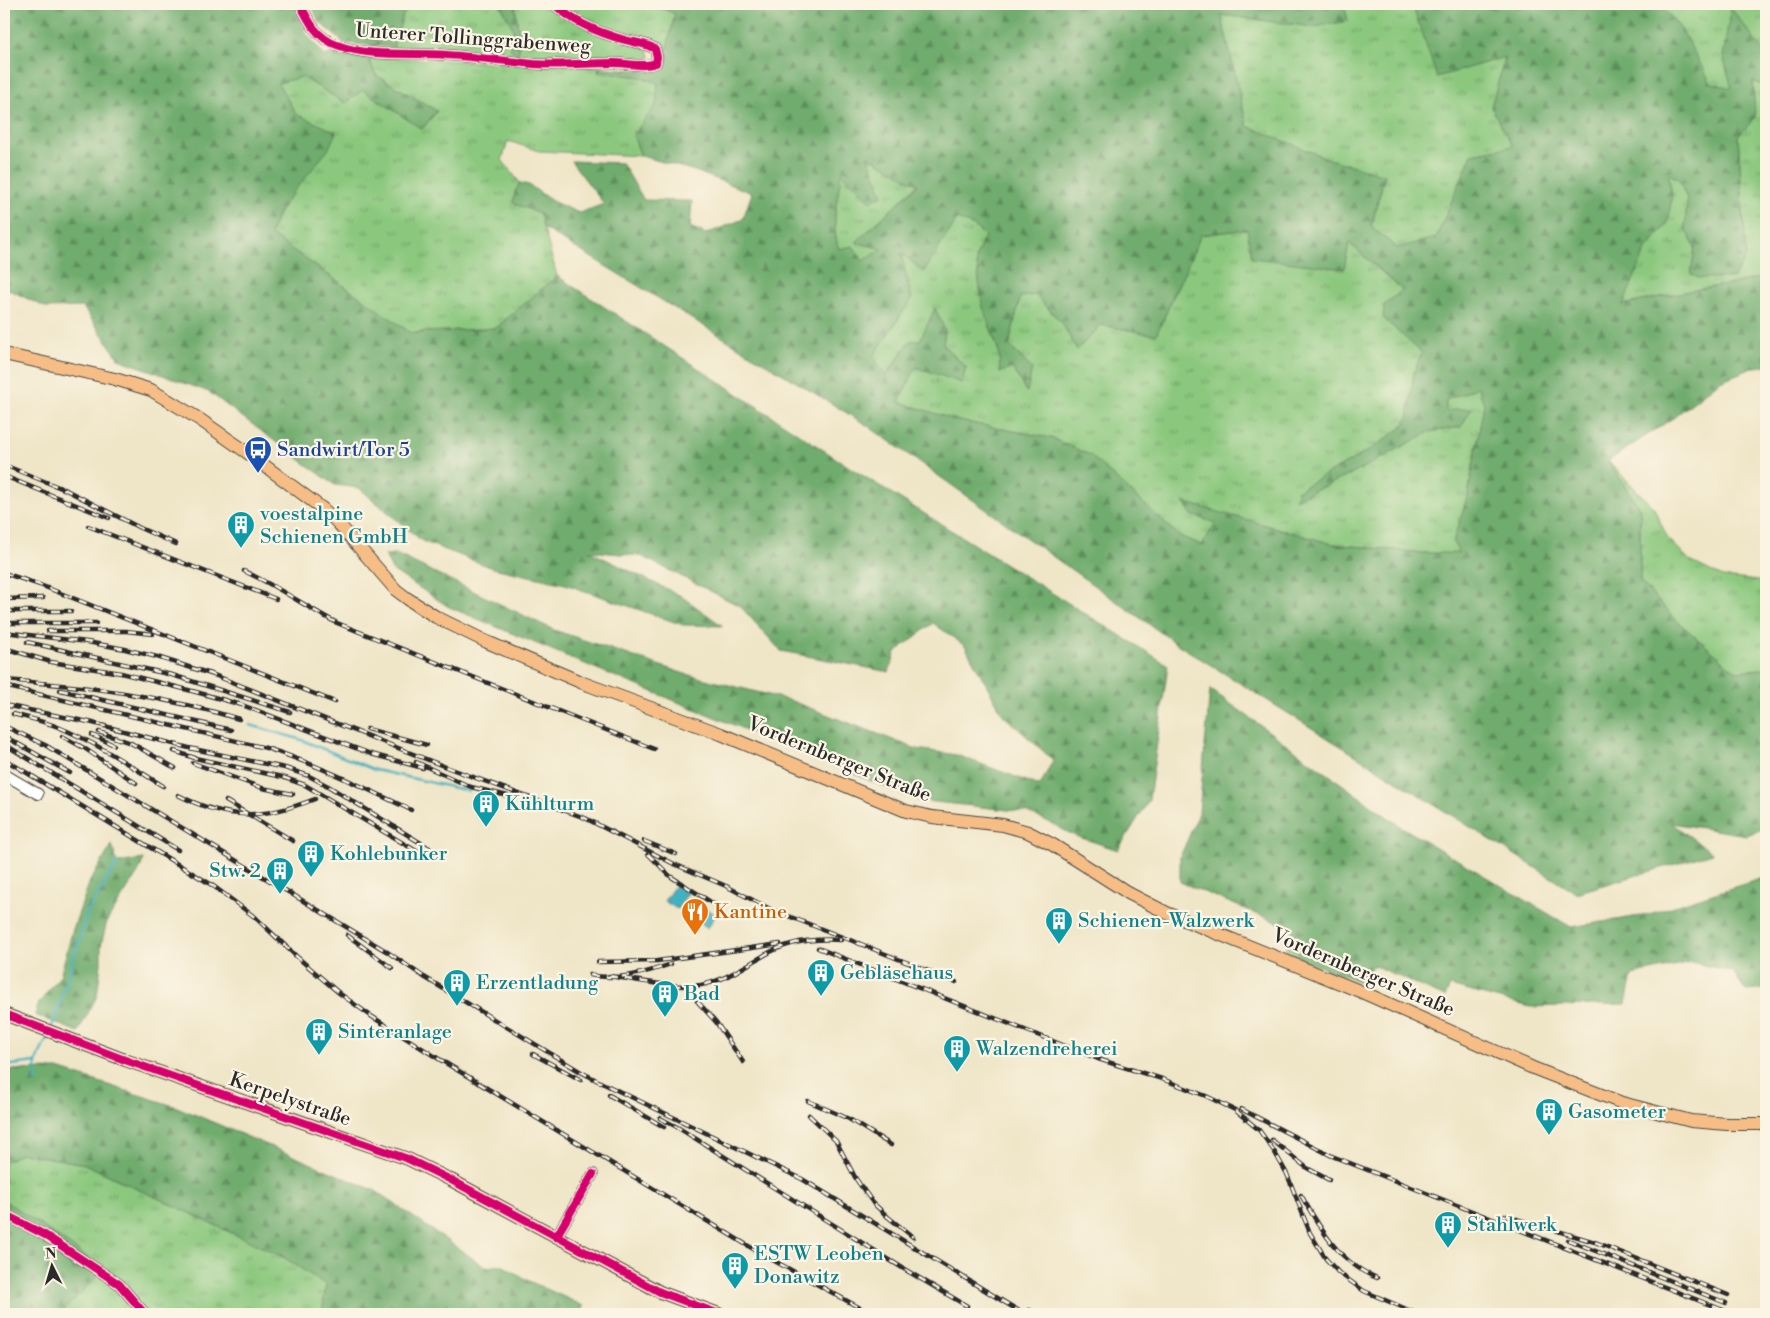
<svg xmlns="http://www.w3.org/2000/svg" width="1770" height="1318" viewBox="0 0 1770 1318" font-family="'Libre Bodoni',serif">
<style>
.grass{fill:url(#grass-tufts);stroke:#5b7a54}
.forest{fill:url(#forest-firs);stroke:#4e6c4c;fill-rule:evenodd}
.water{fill:#43b1bf;stroke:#376e75}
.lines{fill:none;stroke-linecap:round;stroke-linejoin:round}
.stream{stroke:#43b1bf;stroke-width:2.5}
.minor-casing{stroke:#484742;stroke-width:12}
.major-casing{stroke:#484742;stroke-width:14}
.minor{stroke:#fff;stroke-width:10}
.major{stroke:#f6be86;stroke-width:12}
.rail-casing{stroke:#2b2b2b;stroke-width:4.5}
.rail{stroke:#fcf5e5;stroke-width:2.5;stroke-dasharray:8;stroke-linecap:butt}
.cycleway-casing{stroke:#fcf5e5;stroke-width:11}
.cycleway{stroke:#d6006c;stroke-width:8}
.labels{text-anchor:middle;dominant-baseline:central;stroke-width:4.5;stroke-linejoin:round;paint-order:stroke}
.street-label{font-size:20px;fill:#2b2b2b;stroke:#fcf5e5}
.transit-label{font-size:20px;fill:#164399;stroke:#fcf5e5;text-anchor:start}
.culture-label{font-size:20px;fill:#0d838f;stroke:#fcf5e5;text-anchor:start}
.food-label{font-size:20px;fill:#c56008;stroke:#fcf5e5;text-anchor:start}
</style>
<defs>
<pattern id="grass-tufts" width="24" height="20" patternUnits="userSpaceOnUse" patternTransform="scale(1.25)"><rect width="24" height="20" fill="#8bc87e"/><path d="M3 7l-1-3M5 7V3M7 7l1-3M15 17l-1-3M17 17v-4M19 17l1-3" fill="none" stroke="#72a367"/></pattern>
<pattern id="forest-firs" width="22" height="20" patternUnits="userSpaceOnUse" patternTransform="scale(1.25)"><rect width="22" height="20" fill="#70ac6d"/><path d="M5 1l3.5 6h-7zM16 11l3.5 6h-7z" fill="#5c8c5a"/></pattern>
</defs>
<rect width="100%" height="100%" fill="#fcf5e5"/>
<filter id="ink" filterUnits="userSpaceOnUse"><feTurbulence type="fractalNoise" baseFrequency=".02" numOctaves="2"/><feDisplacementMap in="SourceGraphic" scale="10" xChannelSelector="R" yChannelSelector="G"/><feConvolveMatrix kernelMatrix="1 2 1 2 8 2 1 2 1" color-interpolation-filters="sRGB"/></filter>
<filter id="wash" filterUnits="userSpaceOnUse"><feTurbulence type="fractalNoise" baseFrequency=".0096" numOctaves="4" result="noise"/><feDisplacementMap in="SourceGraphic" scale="20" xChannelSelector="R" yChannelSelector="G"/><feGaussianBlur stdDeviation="1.12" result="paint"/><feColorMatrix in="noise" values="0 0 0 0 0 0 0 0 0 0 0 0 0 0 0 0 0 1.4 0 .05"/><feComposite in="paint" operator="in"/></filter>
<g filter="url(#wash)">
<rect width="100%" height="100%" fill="#efe5c7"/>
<g class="grass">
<polygon points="411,4 500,4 514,30 510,49 519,37 515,4 549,4 553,8 643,47 649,51 650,58 646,62 583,62 395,51 393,47 403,15"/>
<path d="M559,4C597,4 640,0 675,13L666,53H660L581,21Z"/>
<polygon points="1344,4 1412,4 1437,77 1506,56 1491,107 1514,147 1472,154 1436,238 1397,248 1371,227 1385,175 1329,159 1247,126 1221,15 1314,27 1347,21"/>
<polygon points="1659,4 1766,4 1766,55 1731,9 1723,56 1733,89 1711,84 1681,29"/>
<polygon points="368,57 599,67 598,72 641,77 658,83 657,105 633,135 641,156 539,151 508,141 502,160 520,183 515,192 540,214 557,276 496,328 411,333 270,234 279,212 290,196 296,114 277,83 302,77 345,103 363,90 422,129 437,111 376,75"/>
<polygon points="1753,80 1766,87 1766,276 1738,283 1699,289 1622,305 1646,249 1668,223 1672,194 1668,173 1679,179 1687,199 1685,229 1695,247 1691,274 1746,256 1738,135 1755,118"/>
<path d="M867,156L918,184L857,242L883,249L863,262L839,249C830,225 838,198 841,173L871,201Z"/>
<polygon points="957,219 974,226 985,236 976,257 982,304 999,352 1000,373 1012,367 1026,392 1032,369 1009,345 1020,297 1035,295 1062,323 1077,350 1101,325 1156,335 1201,235 1247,229 1344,268 1349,243 1403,291 1384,305 1422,353 1414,372 1408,419 1401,428 1367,452 1297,491 1298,494 1295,499 1352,474 1429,432 1461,427 1446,411 1446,400 1478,387 1484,404 1468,495 1453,542 1460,554 1423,553 1333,544 1291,533 1192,515 1216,523 1202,545 1179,536 1090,455 1051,438 959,421 899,402 916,366 962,383 966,367 943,345 945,330 935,309 920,340 910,341 886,377 873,356 912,299 900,252 924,272"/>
<polygon points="1608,461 1654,508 1667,537 1690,561 1723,577 1758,581 1766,580 1766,669 1735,671 1678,622 1640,581 1640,509"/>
<polygon points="22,1153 85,1164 285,1258 326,1285 322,1314 60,1314 104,1269 4,1200 4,1162"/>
</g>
<g class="forest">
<polygon points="10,4 295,4 305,32 325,56 337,51 368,57 376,75 437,111 422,129 363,90 345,103 302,77 278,83 296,114 336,132 328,150 290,196 279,212 270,234 411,333 496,328 557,276 854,470 1168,665 1149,800 1118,850 1073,835 1049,822 1026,812 917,800 597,669 449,607 392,570 385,555 396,554 554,630 685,674 789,700 917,749 957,755 1040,786 1053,760 1003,715 965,646 933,623 896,652 889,672 781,651 740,606 641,556 589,551 681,596 723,626 683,625 565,584 493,568 422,541 359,488 335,485 296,457 209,392 119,359 83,307 47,308 7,289 4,285 4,22"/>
<polygon points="311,4 411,4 403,15 393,47 344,43 319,22"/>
<polygon points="500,4 515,4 519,37 519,52 515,53 510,49 514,30"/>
<path d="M633,4H1344L1348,21L1314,27L1221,15L1247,126L1329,159L1385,175L1371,226L1397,248L1436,238L1472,154L1513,146L1491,107L1505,57L1437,77L1412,4H1659L1681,29L1711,83L1732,88L1723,56L1731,8L1766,55V87L1753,81L1755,118L1738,136L1746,256L1734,278H1698L1691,274L1695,247L1685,229L1687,199L1679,179L1668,174L1672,194L1668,223L1646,249L1623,305L1699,289L1738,283L1766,276V366L1755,367L1720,381L1673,418L1608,461L1640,509V581L1678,622L1735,671L1766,669V828L1746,835L1671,823L1713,853L1576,893L1177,644L865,424L543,228L540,214L513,203L515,192L520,183L529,185L552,201L579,213L604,204L571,161L622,163L644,200L692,201L690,227L706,234L743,219L752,193L695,171L641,156L633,135L656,105L658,83L641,77L598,72L599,67L655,72L665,65L666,53L675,14L665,9ZM868,156L918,185L856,242L882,249L863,261L853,246L839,249C830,225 838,198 841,173L871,201L883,195ZM957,219L974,226L985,236L976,257L982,304L999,352L1000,373L1012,367L1027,392L1032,369L1009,345L1020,297L1035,295L1062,323L1077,350L1101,325L1156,335L1201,235L1247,229L1252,258L1344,269L1349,243L1403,290L1384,305L1383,318L1422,353L1414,372L1408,419L1401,428L1367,452L1296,491L1298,494L1295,499L1352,474L1429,432L1461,427L1472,408L1446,411V400L1478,387L1484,404L1468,495L1453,542L1459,553H1423L1333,544L1183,502L1192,515L1216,523L1202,545L1179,536L1090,455L1051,438L959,421L899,402L916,367L962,383L966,367L943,345L945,330L935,308L920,340L910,341L886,376L873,356L912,299L901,253L924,272Z"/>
<polygon points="1210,689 1400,826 1571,927 1646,915 1766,877 1766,989 1746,991 1733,972 1691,962 1632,975 1626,1004 1530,1007 1450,986 1445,997 1373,965 1363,983 1284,953 1293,929 1180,882 1180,857 1199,813"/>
<polygon points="112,845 117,863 144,859 138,873 107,921 101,946 101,964 97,996 78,1032 35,1015 39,1003 60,976 73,929 90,881"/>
<polygon points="58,1069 177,1107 376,1191 485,1267 502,1265 529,1281 584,1306 580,1314 322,1314 326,1285 285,1258 85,1164 22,1153 4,1162 4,1070"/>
<polygon points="4,1200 104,1269 60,1314 4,1314"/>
</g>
<g class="water">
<polygon points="676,884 688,893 677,909 664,901"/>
<polygon points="693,900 716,915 708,928 684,912"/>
</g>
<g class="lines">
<g class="stream">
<polyline points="250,725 299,739 375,770 469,791"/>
<polyline points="51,1029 59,1006 88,911 117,863"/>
<polyline points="4,1066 36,1062 48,1036"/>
<polyline points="36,1081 36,1062"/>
<polyline points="1763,1153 1766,1154"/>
</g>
</g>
</g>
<g filter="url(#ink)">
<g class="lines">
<defs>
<g id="minor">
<path d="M300,4C309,22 317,38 337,45C372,58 411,52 447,55C476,57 505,61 534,64C561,66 588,63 614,63C628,63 643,68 656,63L657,57L655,49C646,43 636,43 625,40C599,33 574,23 554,4"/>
<polyline points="4,774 38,794"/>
<polyline points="4,1214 45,1235 119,1284 145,1314"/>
<polyline points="556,1237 593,1174"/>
</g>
<g id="major">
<polyline points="4,354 115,379 151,390 199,419 245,451 323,509 338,523 396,590 408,599 436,617 487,642 583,683 721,734 906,811 932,817 1003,825 1028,832 1053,845 1130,894 1167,913 1362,992 1533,1068 1622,1103 1691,1121 1727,1124 1766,1124"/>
<polyline points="4,1014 125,1060 408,1159 451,1180 660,1292 719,1314"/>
</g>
</defs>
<use href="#minor" class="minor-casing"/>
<use href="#major" class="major-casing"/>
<use href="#minor" class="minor"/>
<use href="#major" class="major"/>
<defs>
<g id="rail">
<polyline points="4,465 66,490 140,528 176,544"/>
<polyline points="4,476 109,518"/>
<polyline points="88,526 276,599"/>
<path d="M244,571C277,586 306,607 337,623L654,749"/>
<polyline points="4,573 40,585 335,702"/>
<polyline points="4,599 43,598"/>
<polyline points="4,611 71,611"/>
<polyline points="4,623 96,623"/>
<polyline points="48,631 126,631 153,634"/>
<polyline points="4,632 87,642 125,649 157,657 214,675 446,767 585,818 674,864 726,886 770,909 863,945"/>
<polyline points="27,642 172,675 290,712"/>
<polyline points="4,648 51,662 121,673 196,692 242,705 371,754 423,768"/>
<path d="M4,680C86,686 160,695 239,719"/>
<path d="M4,686L266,748C316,764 363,787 411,810"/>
<polyline points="60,690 231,730"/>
<polyline points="4,705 89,722 189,748 285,768 309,776 328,786 429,848"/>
<path d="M13,714C28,718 43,721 58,727C95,742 129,765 163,786"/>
<polyline points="4,726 45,745 386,951 424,977 581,1072 602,1083 802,1179 1024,1314"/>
<polyline points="367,729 427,745"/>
<polyline points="99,732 131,743 175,768"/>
<polyline points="92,735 114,745"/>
<polyline points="4,736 70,773"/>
<polyline points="62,736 84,748 136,783"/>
<polyline points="4,744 178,850"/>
<polyline points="174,751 195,758 282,777 305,785 423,855"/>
<polyline points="4,759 212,885 256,918 296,956 339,993 371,1016 439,1059 760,1253 871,1314"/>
<polyline points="416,762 471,787 512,797"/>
<polyline points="193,763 262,788 293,794"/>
<path d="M178,795C229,821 263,819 315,799"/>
<polyline points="226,801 293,841"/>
<polyline points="644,841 676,854"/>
<polyline points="648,854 670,876 720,908"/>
<polyline points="347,935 392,968"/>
<polyline points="858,943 956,982"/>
<polyline points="818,948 1098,1059 1162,1079 1206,1096 1235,1110 1259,1130 1274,1151 1287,1174 1310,1233 1326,1259 1339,1273 1364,1291 1418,1314"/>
<polyline points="598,962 657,961 780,944"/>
<path d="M590,975C617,981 646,973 671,964"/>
<path d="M609,976C636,980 675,989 701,985C724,981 743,967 763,956C786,942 814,938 841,940"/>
<polyline points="697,1001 716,1022 743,1062"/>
<polyline points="533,1054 581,1080"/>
<polyline points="609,1095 664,1127"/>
<polyline points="808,1101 849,1119 891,1145"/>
<polyline points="1241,1109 1332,1156 1723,1310"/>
<polyline points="809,1115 836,1141 856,1179 873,1203 888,1217 913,1237"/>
<polyline points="660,1118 677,1127 904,1269 967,1306"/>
<polyline points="1272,1140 1307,1168 1329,1180"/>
<path d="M1301,1195C1320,1228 1339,1263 1377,1278"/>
<polyline points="1503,1215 1595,1242 1728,1295"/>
<polyline points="1568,1240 1726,1303"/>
<polyline points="1029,1310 1041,1314"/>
</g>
</defs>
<use href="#rail" class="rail-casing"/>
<use href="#rail" class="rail"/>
<defs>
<g id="cycleway">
<path d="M300,4C309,22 317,38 337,45C372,58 411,52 447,55C476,57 505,61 534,64C561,66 588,63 614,63C628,63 643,68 656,63L657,57L655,49C646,43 636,43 625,40C599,33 574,23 554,4"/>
<polyline points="4,1014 125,1060 408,1159 451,1180 660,1292 719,1314"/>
<polyline points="4,1214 45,1235 119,1284 145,1314"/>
<polyline points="556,1237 593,1174"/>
</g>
</defs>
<use href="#cycleway" class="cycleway-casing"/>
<use href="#cycleway" class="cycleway"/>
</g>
</g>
<defs>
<symbol id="bus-pin" viewBox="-11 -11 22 30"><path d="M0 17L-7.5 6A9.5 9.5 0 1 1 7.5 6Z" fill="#1a4fb4" stroke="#fcf5e5"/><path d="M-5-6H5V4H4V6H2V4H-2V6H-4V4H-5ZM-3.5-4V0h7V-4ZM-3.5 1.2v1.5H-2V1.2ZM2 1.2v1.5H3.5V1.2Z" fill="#fff"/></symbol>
<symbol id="building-pin" viewBox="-11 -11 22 30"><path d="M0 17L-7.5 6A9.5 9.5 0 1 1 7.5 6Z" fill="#0f9aa8" stroke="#fcf5e5"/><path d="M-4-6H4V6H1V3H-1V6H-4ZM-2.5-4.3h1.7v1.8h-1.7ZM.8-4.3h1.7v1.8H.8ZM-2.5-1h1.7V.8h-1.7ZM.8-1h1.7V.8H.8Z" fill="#fff"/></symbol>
<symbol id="restaurant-pin" viewBox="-11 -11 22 30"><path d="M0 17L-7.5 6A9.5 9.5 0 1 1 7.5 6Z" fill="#e8710a" stroke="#fcf5e5"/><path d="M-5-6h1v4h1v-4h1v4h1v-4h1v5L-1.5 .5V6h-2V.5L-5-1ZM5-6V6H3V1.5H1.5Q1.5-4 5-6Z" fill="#fff"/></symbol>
</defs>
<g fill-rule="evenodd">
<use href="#bus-pin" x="242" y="434" width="32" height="43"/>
<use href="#building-pin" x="225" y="509" width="32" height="43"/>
<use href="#building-pin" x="470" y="788" width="32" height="43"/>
<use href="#building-pin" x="295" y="838" width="32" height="43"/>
<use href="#building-pin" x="264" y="855" width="32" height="43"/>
<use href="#restaurant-pin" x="679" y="896" width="32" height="43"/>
<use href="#building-pin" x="1043" y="905" width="32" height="43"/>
<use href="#building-pin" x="805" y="957" width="32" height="43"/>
<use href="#building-pin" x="441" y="967" width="32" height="43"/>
<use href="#building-pin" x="649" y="978" width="32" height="43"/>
<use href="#building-pin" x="303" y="1016" width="32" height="43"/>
<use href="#building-pin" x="941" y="1033" width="32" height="43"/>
<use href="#building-pin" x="1533" y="1096" width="32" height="43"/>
<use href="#building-pin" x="1432" y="1209" width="32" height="43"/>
<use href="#building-pin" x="719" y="1250" width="32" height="43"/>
</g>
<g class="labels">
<g class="street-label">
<text transform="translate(473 39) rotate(4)">Unterer Tollinggrabenweg</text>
<text transform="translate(839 760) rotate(22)">Vordernberger Straße</text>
<text transform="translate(1363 973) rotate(23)">Vordernberger Straße</text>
<text transform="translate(290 1100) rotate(19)">Kerpelystraße</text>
</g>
<g class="transit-label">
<text x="277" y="450">Sandwirt/Tor 5</text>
</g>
<g class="culture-label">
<text x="260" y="514">voestalpine<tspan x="260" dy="23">Schienen GmbH</tspan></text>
<text x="505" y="804">Kühlturm</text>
<text x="330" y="854">Kohlebunker</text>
<text x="261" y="871" text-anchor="end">Stw. 2</text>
<text x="1078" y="921">Schienen-Walzwerk</text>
<text x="840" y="973">Gebläsehaus</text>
<text x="476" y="983">Erzentladung</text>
<text x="684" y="994">Bad</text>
<text x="338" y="1032">Sinteranlage</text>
<text x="976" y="1049">Walzendreherei</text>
<text x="1568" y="1112">Gasometer</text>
<text x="1467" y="1225">Stahlwerk</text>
<text x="754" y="1254">ESTW Leoben<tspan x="754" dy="23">Donawitz</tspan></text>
</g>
<g class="food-label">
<text x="714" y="912">Kantine</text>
</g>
</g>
<rect width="1770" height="1318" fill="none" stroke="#fcf5e5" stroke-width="20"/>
<g transform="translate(52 1266) rotate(355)" stroke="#fcf5e5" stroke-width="4" paint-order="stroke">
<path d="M0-4L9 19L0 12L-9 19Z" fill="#2b2b2b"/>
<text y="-8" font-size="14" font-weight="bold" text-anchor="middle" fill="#2b2b2b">N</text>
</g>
</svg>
